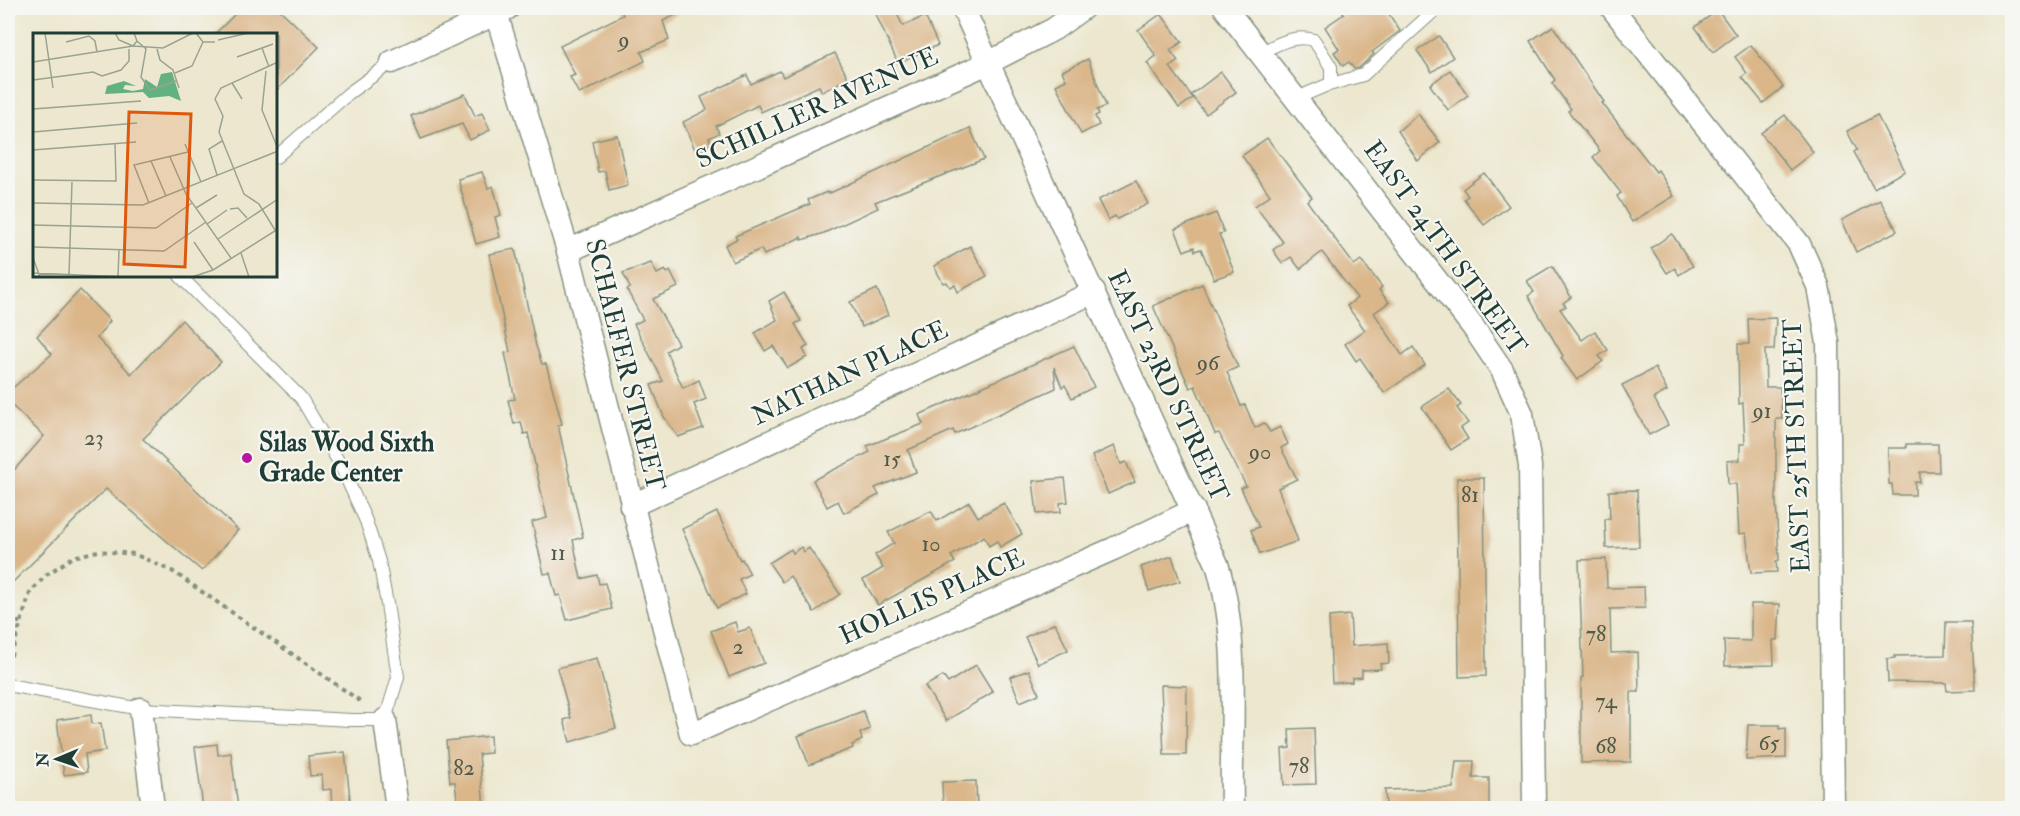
<svg xmlns="http://www.w3.org/2000/svg" width="2020" height="816" viewBox="0 0 2020 816" font-family="'IM FELL Double Pica',serif">
<style>
.building{fill:#dab689}
.lines{fill:none;stroke-linecap:round;stroke-linejoin:round}
.service-casing{stroke:#869281;stroke-width:14}
.minor-casing{stroke:#869281;stroke-width:25}
.path{stroke:#869281;stroke-width:4;stroke-dasharray:4.5 4.5;stroke-linecap:butt}
.service{stroke:#fff;stroke-width:12}
.minor{stroke:#fff;stroke-width:22}
.poi-dot{fill:#b5179e;stroke:#f6f6f2;stroke-width:2}
.labels{text-anchor:middle;dominant-baseline:central;stroke-width:4.5;stroke-linejoin:round;paint-order:stroke}
.number-label{font-size:22px;fill:#4e5b49}
.street-label{font-size:26px;fill:#1f3d34;stroke:#f6f6f2}
.poi-label{font-size:26px;font-weight:bold;fill:#1f3d34;stroke:#f6f6f2;text-anchor:start}
.inset-road{fill:none;stroke:#9aa390;stroke-width:1.5}
.view{fill:#de580e;fill-opacity:0.15;stroke:#de580e;stroke-width:3}
.inset-edge{fill:none;stroke:#1f3d34;stroke-width:3}
</style>
<rect width="100%" height="100%" fill="#f6f6f2"/>
<filter id="ink" filterUnits="userSpaceOnUse"><feTurbulence type="fractalNoise" baseFrequency=".0167" numOctaves="2"/><feDisplacementMap in="SourceGraphic" scale="12" xChannelSelector="R" yChannelSelector="G"/><feConvolveMatrix kernelMatrix="1 2 1 2 8 2 1 2 1" color-interpolation-filters="sRGB"/></filter>
<filter id="wash" filterUnits="userSpaceOnUse"><feTurbulence type="fractalNoise" baseFrequency=".008" numOctaves="4" result="noise"/><feDisplacementMap in="SourceGraphic" scale="24" xChannelSelector="R" yChannelSelector="G"/><feGaussianBlur stdDeviation="1.35" result="paint"/><feColorMatrix in="noise" values="0 0 0 0 0 0 0 0 0 0 0 0 0 0 0 0 0 1.4 0 .05"/><feComposite in="paint" operator="in"/></filter>
<g filter="url(#wash)">
<rect width="100%" height="100%" fill="#ece7ce"/>
<g id="blocks">
<g class="building">
<polygon points="241,8 278,8 319,47 276,91 276,34 215,34"/>
<polygon points="620,8 690,8 663,21 669,40 641,52 645,61 579,94 570,77 575,75 560,46 623,15"/>
<polygon points="873,8 894,8 903,26 925,16 938,45 898,63"/>
<polygon points="1340,8 1385,8 1400,31 1372,52 1374,54 1359,68 1354,69 1349,62 1343,66 1334,52 1339,49 1325,27 1344,14"/>
<polygon points="1718,10 1736,35 1713,52 1695,27"/>
<polygon points="1161,14 1182,42 1170,50 1178,61 1170,67 1193,98 1179,108 1147,63 1156,56 1138,30"/>
<polygon points="1553,26 1604,102 1602,103 1656,172 1658,170 1674,196 1632,222 1617,196 1621,193 1593,157 1600,151 1568,111 1571,109 1552,83 1555,80 1530,41"/>
<polygon points="1439,36 1453,57 1432,72 1417,51"/>
<polygon points="1751,45 1783,87 1763,103 1742,77 1747,73 1735,57"/>
<polygon points="835,53 848,78 822,92 819,86 761,112 758,105 716,126 719,133 709,138 712,144 696,152 683,122 707,110 701,97 747,75 751,84 780,71 783,77"/>
<polygon points="1088,59 1106,106 1097,110 1099,114 1095,116 1099,125 1081,134 1056,85 1066,80 1062,71"/>
<polygon points="1450,70 1468,95 1448,110 1430,85"/>
<polygon points="1221,72 1236,92 1206,114 1191,95"/>
<polygon points="465,94 475,116 482,113 490,130 470,140 462,124 421,139 411,116"/>
<polygon points="1418,114 1440,142 1418,161 1398,131"/>
<polygon points="1785,115 1813,152 1790,170 1761,133"/>
<polygon points="1877,115 1905,171 1874,188 1854,152 1857,150 1847,131"/>
<polygon points="970,128 984,159 875,202 878,208 824,233 802,240 801,237 764,255 761,249 733,262 725,245 737,239 735,236 810,204 808,200 827,192 828,194"/>
<polygon points="617,135 628,185 609,190 605,171 598,172 592,141"/>
<polygon points="1267,138 1312,197 1307,201 1354,265 1361,260 1382,287 1379,290 1389,302 1374,313 1402,355 1413,347 1425,365 1384,393 1360,358 1356,361 1345,344 1365,330 1347,306 1357,298 1322,252 1300,269 1291,257 1282,263 1273,250 1283,242 1255,206 1270,195 1242,156"/>
<polygon points="482,172 488,188 493,186 501,215 495,217 500,237 476,244 458,179"/>
<polygon points="1484,173 1509,206 1484,225 1464,199 1468,196 1463,189"/>
<polygon points="1136,181 1148,204 1117,219 1115,216 1108,220 1098,200"/>
<polygon points="1880,200 1897,231 1856,252 1842,220"/>
<polygon points="1216,213 1224,233 1219,234 1234,272 1214,279 1201,249 1195,251 1194,247 1184,251 1175,229"/>
<polygon points="1672,234 1693,266 1679,275 1675,268 1667,273 1651,248"/>
<polygon points="970,246 987,276 958,292 955,285 950,287 947,282 943,283 934,266"/>
<polygon points="515,249 536,346 542,364 546,364 562,424 558,425 583,537 573,540 581,579 597,575 599,584 605,583 612,609 567,620 560,595 556,596 550,573 544,574 532,522 547,518 528,433 524,434 521,422 514,424 508,400 515,399 505,353 510,352 489,254"/>
<polygon points="651,263 657,274 665,270 667,273 670,271 678,287 653,299 678,344 666,351 683,388 699,380 706,399 694,404 703,428 678,437 664,417 651,385 663,381 634,324 643,320 627,290 630,288 623,273"/>
<polygon points="1552,266 1571,297 1563,303 1566,306 1560,309 1582,340 1595,331 1608,350 1599,356 1603,361 1577,380 1561,358 1563,356 1528,296 1534,292 1527,281"/>
<polygon points="1202,284 1238,367 1227,372 1241,406 1245,405 1255,428 1264,423 1270,432 1280,427 1288,444 1281,448 1297,479 1278,488 1298,541 1260,554 1251,530 1259,527 1241,488 1246,486 1219,433 1215,434 1195,386 1190,388 1153,306"/>
<polygon points="877,289 888,315 862,327 850,302"/>
<polygon points="80,290 110,321 97,338 131,374 182,320 221,362 143,439 238,530 202,571 106,489 8,587 8,477 44,436 8,402 8,392 52,354 37,336"/>
<polygon points="784,292 801,321 795,324 808,346 803,349 807,357 788,368 773,346 765,351 755,333 777,320 769,301"/>
<polygon points="1776,318 1774,350 1765,350 1766,387 1780,387 1782,419 1776,419 1776,501 1779,560 1776,561 1777,572 1751,573 1746,533 1739,534 1736,484 1728,484 1727,461 1740,460 1740,444 1745,444 1743,403 1739,404 1738,344 1749,344 1748,319"/>
<polygon points="1074,346 1094,387 1072,398 1065,385 1062,387 1054,367 1056,388 955,434 953,430 908,450 916,472 875,488 879,495 844,513 838,501 827,507 813,480 870,452 867,446 923,424 919,415"/>
<polygon points="1655,368 1667,391 1654,398 1668,425 1649,435 1622,385"/>
<polygon points="1449,389 1461,405 1457,408 1468,423 1461,428 1468,439 1451,450 1422,407"/>
<polygon points="1906,444 1938,444 1939,472 1920,472 1920,482 1915,482 1915,495 1893,495 1892,484 1889,484 1888,448 1906,448"/>
<polygon points="1114,446 1121,464 1126,462 1135,482 1108,494 1092,456"/>
<polygon points="1065,478 1068,502 1060,503 1061,512 1037,514 1033,481"/>
<polygon points="1457,478 1484,478 1486,676 1459,677"/>
<polygon points="1637,490 1639,547 1606,548 1605,519 1610,518 1609,491"/>
<polygon points="969,502 978,517 1004,503 1022,534 1000,547 997,541 989,546 984,536 951,556 955,562 878,605 863,580 883,568 875,555 894,543 888,532 931,511 937,521"/>
<polygon points="717,512 740,560 742,559 750,574 739,579 746,594 717,608 682,529"/>
<polygon points="801,547 804,552 809,548 840,594 814,612 790,576 782,582 769,563 791,549 793,553"/>
<polygon points="1172,556 1180,581 1149,591 1141,567"/>
<polygon points="1606,559 1607,588 1644,587 1645,608 1610,609 1611,653 1638,652 1639,692 1631,692 1631,762 1581,763 1581,678 1583,677 1579,560"/>
<polygon points="1751,604 1780,604 1778,640 1773,640 1774,665 1725,666 1724,640 1751,641"/>
<polygon points="1350,615 1352,646 1388,643 1389,663 1380,664 1381,669 1362,670 1362,677 1352,678 1352,682 1332,683 1329,617"/>
<polygon points="735,622 738,632 750,628 764,663 729,677 711,631"/>
<polygon points="1946,622 1971,622 1975,690 1947,691 1946,683 1888,682 1887,659 1895,658 1894,656 1945,655"/>
<polygon points="1055,623 1068,650 1038,664 1025,637"/>
<polygon points="597,658 616,728 570,742 564,720 571,718 557,668"/>
<polygon points="976,665 993,692 946,721 925,686 943,676 948,683"/>
<polygon points="1029,670 1039,694 1020,702 1010,677"/>
<polygon points="1161,685 1187,686 1186,755 1164,755"/>
<polygon points="863,711 870,729 860,733 862,740 852,745 853,748 809,765 798,736"/>
<polygon points="91,715 92,724 101,723 105,751 85,754 87,772 64,775 57,720"/>
<polygon points="1748,725 1779,725 1779,729 1786,728 1786,758 1746,760"/>
<polygon points="1314,728 1316,784 1284,785 1282,749 1290,748 1289,729"/>
<polygon points="490,736 491,753 479,754 484,808 458,808 455,782 450,782 446,741"/>
<polygon points="217,744 218,755 231,753 238,808 203,808 195,747"/>
<polygon points="345,752 351,808 332,808 331,789 323,790 322,775 310,776 308,756"/>
<polygon points="1456,761 1474,761 1473,778 1489,778 1489,808 1386,808 1385,790 1453,788"/>
<polygon points="976,781 977,808 943,808 942,782"/>
</g>
</g>
</g>
<g filter="url(#ink)">
<use href="#blocks" fill-opacity="0" stroke="#869281" stroke-width="1.5"/>
<g class="lines">
<defs>
<g id="service">
<path d="M1260,53C1278,44 1294,34 1314,40L1331,67V84"/>
<polyline points="1297,98 1325,86 1363,75 1434,11"/>
<polyline points="276,157 349,93 392,62"/>
<polyline points="8,685 141,709 351,720 385,720 398,677 387,604 379,561 366,521 340,464 301,398 180,276"/>
</g>
<g id="minor">
<path d="M963,8L1217,564C1241,642 1230,728 1232,808"/>
<polyline points="1225,8 1473,327 1502,370 1522,414 1530,466 1534,808"/>
<polyline points="1612,8 1799,244 1818,286 1828,343 1833,808"/>
<polyline points="496,13 568,251 691,734 1113,549 1194,510"/>
<polyline points="392,62 508,8"/>
<polyline points="568,251 988,63 1054,29 1083,8"/>
<polyline points="631,506 1094,292"/>
<polyline points="141,709 153,808"/>
<polyline points="385,720 397,808"/>
</g>
</defs>
<use href="#service" class="service-casing"/>
<use href="#minor" class="minor-casing"/>
<g class="path">
<polyline points="8,622 20,622"/>
<polyline points="8,665 30,593 46,575 73,557 98,551 134,554 172,571 363,703"/>
</g>
<use href="#service" class="service"/>
<use href="#minor" class="minor"/>
</g>
</g>
<circle class="poi-dot" cx="247" cy="458" r="6"/>
<g class="labels">
<g class="number-label">
<text x="624" y="40">9</text>
<text x="1208" y="363">96</text>
<text x="1762" y="411">91</text>
<text x="94" y="438">23</text>
<text x="1260" y="452">90</text>
<text x="892" y="459">15</text>
<text x="1470" y="495">81</text>
<text x="931" y="544">10</text>
<text x="558" y="553">11</text>
<text x="1596" y="634">78</text>
<text x="738" y="647">2</text>
<text x="1606" y="701">74</text>
<text x="1769" y="743">65</text>
<text x="1606" y="746">68</text>
<text x="1299" y="766">78</text>
<text x="464" y="768">82</text>
</g>
<g class="street-label">
<text transform="translate(817 108) rotate(-24)">SCHILLER AVENUE</text>
<text transform="translate(1445 248) rotate(54)">EAST 24TH STREET</text>
<text transform="translate(625 365) rotate(76)">SCHAEFER STREET</text>
<text transform="translate(850 373) rotate(-25)">NATHAN PLACE</text>
<text transform="translate(1168 386) rotate(65)">EAST 23RD STREET</text>
<text transform="translate(1797 446) rotate(-92)">EAST 25TH STREET</text>
<text transform="translate(932 597) rotate(-24)">HOLLIS PLACE</text>
</g>
<g class="poi-label">
<text x="259" y="443">Silas Wood Sixth<tspan x="259" dy="30">Grade Center</tspan></text>
</g>
</g>
<g transform="translate(33 33)">
<rect width="244" height="244" fill="#ece7ce"/>
<path d="M139,39L148,68L136,63L116,65L110,59L72,61L74,53L91,48L103,53L92,52L90,56L100,58L110,56L112,46L124,54L128,41Z" fill="#61b27e"/>
<path class="inset-road" d="M12,0L20,55M82,0L86,7L100,13L104,8L101,0M163,0L170,9H182M185,7L215,0M104,8L113,16L108,44L117,57L143,48M33,9L56,3L62,8L64,19M229,15L236,34M124,16L127,27L140,37L146,55M204,24L240,11M0,29L100,13L130,15L160,0M233,38L229,77L245,116M142,40L159,33L170,9M0,47L60,39L69,43L88,37L96,28V16M199,50L209,66M0,76L108,68M0,99L104,90M152,111L168,149M0,117L103,109M137,124L153,161L198,225M118,128L133,163M184,142L176,116L189,108M0,147L83,148L82,111M0,170L110,172L245,118M116,170L101,132L155,119M163,175L184,162M197,176L205,175L214,185M174,191L194,177M0,192L123,195L159,170M242,197L226,171L211,161L186,99L190,83L182,66L188,55L245,29M185,206L245,166M161,209L180,237M0,214L131,218L173,189M208,220L216,244M0,225L7,244M0,240L92,244M36,242L39,149M85,243L86,217M159,244L180,237L245,196"/>
<path class="view" d="M96,79L158,81L152,234L91,231Z"/>
<rect width="244" height="244" class="inset-edge"/>
</g>
<rect width="2020" height="816" fill="none" stroke="#f6f6f2" stroke-width="30"/>
<g transform="translate(57 759) rotate(268)" stroke="#f6f6f2" stroke-width="4.5" paint-order="stroke">
<path d="M0-4.5L10 22L0 15L-10 22Z" fill="#1f3d34"/>
<text y="-9" font-size="16" font-weight="bold" text-anchor="middle" fill="#1f3d34">N</text>
</g>
</svg>
